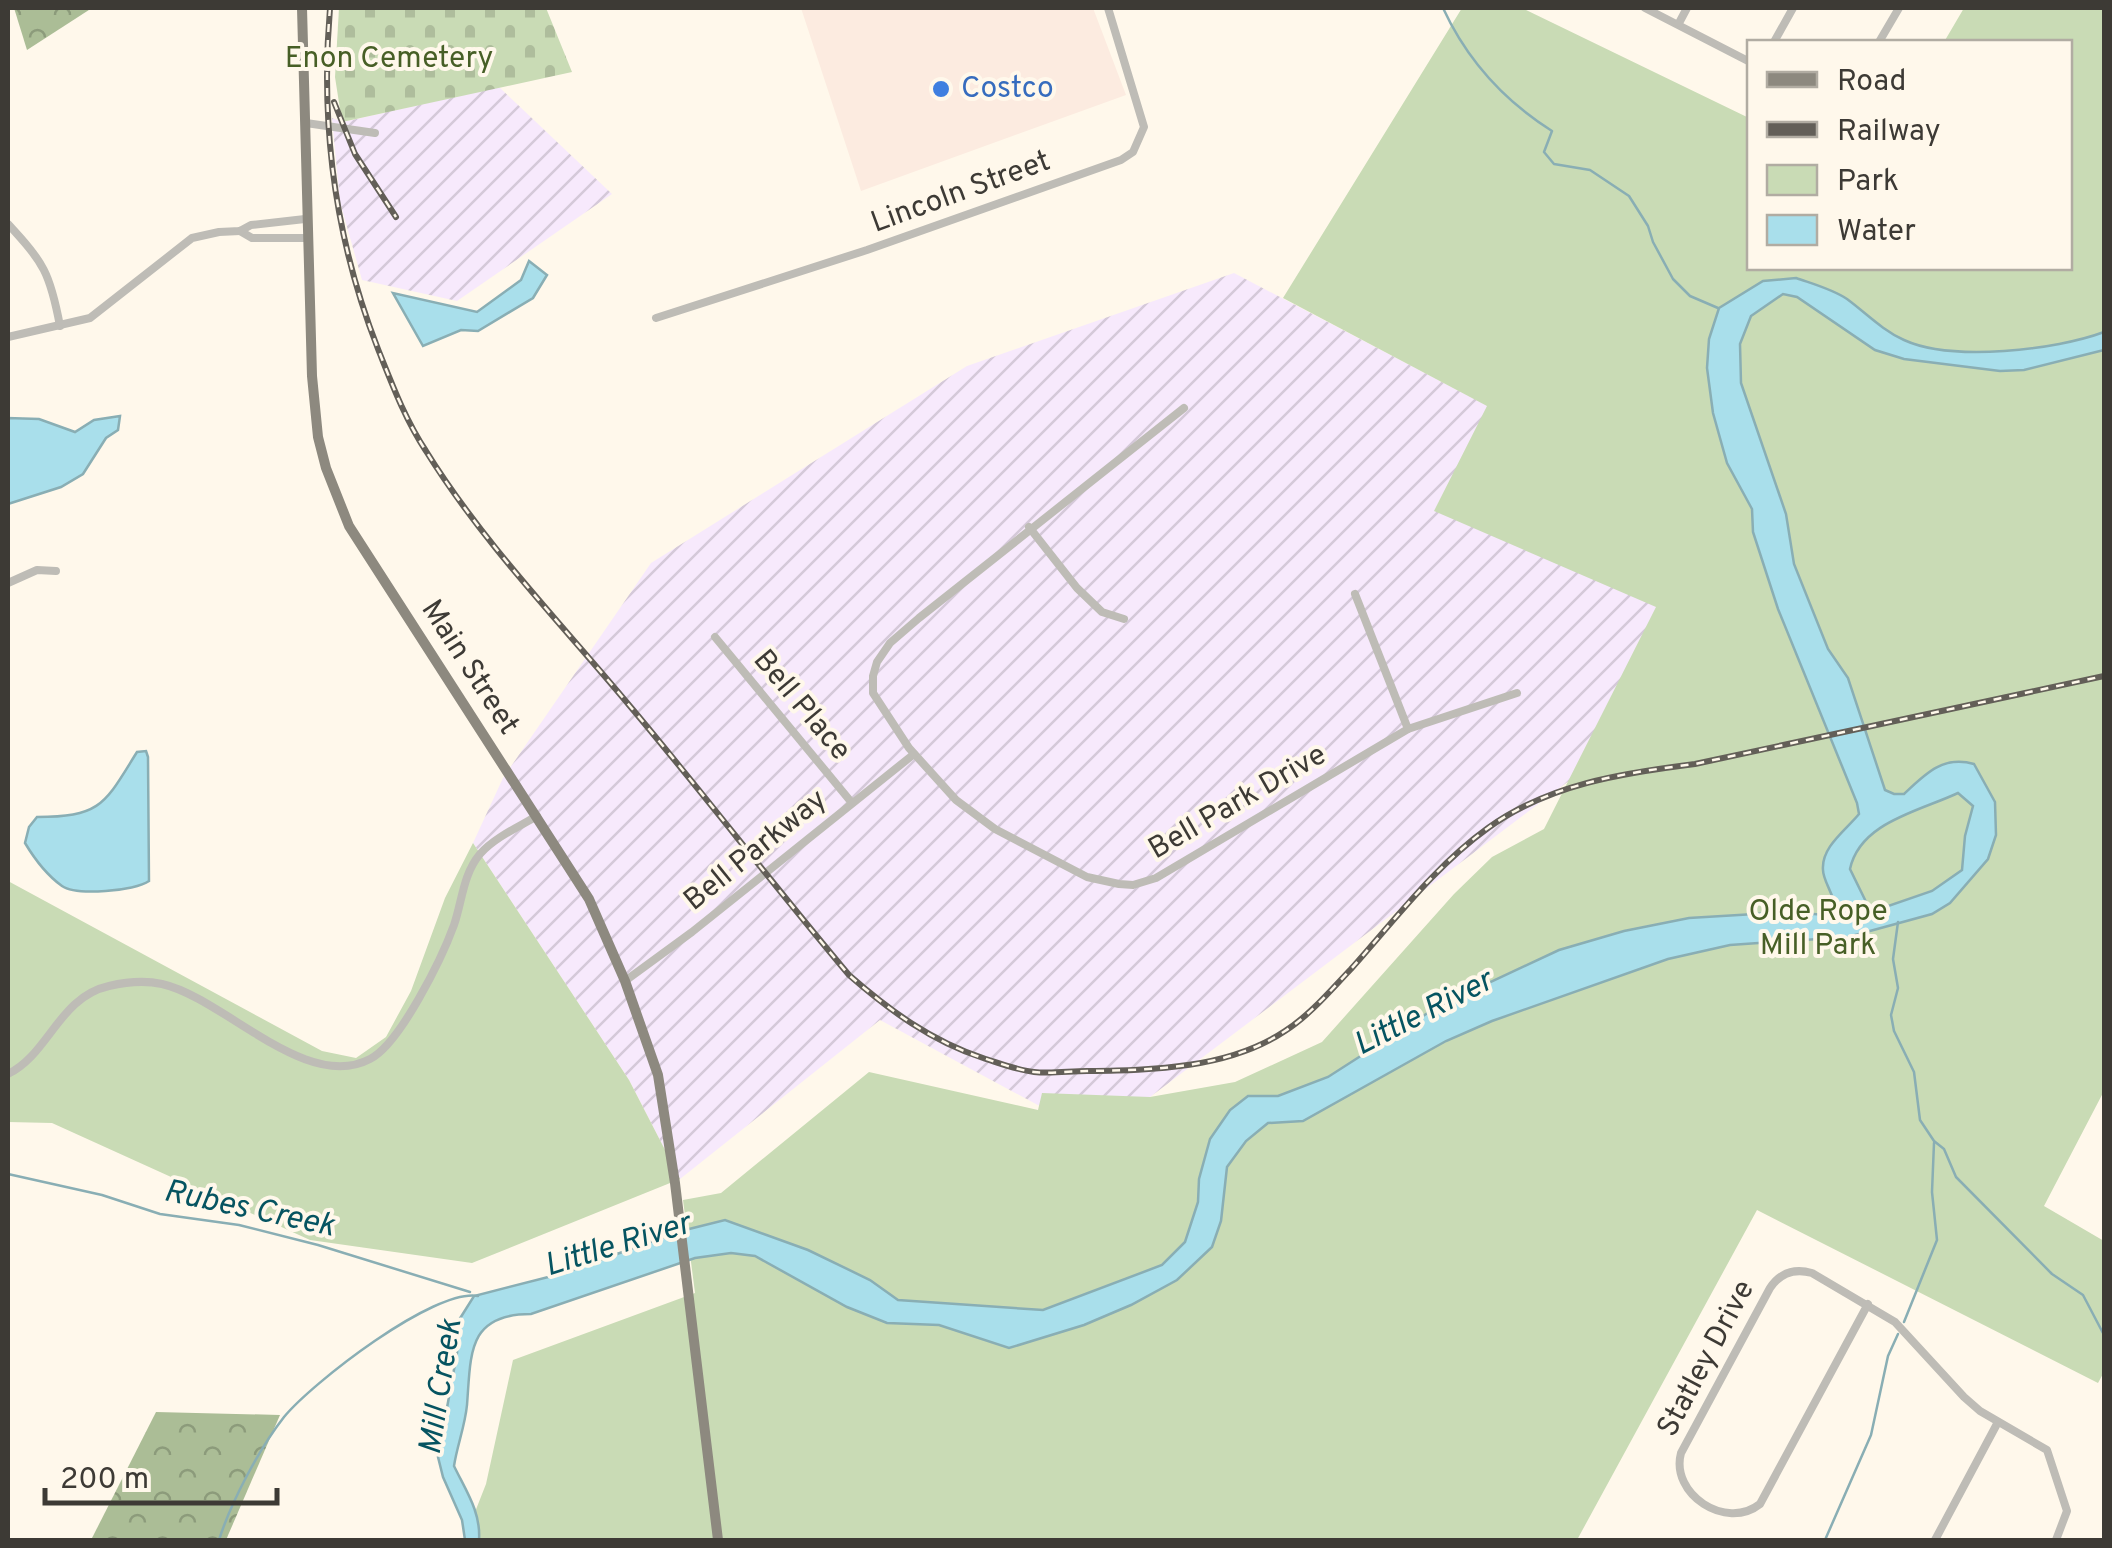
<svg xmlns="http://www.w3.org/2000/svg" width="2112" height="1548" viewBox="0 0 2112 1548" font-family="Overpass,sans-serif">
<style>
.commercial{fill:#fcebe0}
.industrial{fill:url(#industrial-furrows)}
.forest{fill:url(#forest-crowns)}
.cemetery{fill:url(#cemetery-stones)}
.park{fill:#c9dbb5}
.water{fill:#a9dfeb;stroke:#89aeb4;stroke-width:2.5;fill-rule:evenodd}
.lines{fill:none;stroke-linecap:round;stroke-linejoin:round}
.stream{stroke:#89aeb4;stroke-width:2.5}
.minor{stroke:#bebcb6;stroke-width:8}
.major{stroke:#8d897f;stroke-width:10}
.rail-casing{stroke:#635f58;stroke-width:6}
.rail{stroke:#fff8eb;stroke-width:2.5;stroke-dasharray:8;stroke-linecap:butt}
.shop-dot{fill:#3f7fe0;stroke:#fff8eb;stroke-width:4}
.labels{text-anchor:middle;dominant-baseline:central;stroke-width:8;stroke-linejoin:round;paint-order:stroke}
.park-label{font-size:30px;fill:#475f26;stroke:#fff8eb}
.shop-label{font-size:30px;fill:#366cbe;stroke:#fff8eb;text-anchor:start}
.street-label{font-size:30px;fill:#3d3a35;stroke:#fff8eb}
.water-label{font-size:32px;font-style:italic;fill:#065461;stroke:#fff8eb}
</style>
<defs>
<pattern id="industrial-furrows" width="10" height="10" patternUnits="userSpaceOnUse" patternTransform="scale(2.5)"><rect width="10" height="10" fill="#f7e9fc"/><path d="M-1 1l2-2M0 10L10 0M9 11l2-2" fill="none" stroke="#d5c9d9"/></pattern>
<pattern id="forest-crowns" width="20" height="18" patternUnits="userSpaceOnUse" patternTransform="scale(2.5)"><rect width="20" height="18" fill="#abbd96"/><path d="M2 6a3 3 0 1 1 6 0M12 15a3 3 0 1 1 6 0" fill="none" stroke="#8c9b7b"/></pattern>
<pattern id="cemetery-stones" width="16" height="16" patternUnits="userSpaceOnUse" patternTransform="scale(2.5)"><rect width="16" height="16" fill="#c9dbb5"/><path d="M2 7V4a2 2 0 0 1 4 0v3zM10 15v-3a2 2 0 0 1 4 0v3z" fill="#aebd9c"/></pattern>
</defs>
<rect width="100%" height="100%" fill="#fff8eb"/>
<polygon class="commercial" points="801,8 1093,8 1126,95 861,191"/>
<g class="industrial">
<polygon points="499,87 612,194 457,301 362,280 340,202 332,118 343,122"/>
<polygon points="1234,273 1566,447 1674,616 1594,762 1097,1137 880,1020 680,1179 629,1080 473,843 503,778 651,563 967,366"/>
</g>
<g class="forest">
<polygon points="14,8 92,8 27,50"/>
<polygon points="156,1412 280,1415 226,1540 91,1540"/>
</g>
<polygon class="cemetery" points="339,8 546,8 572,72 342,122 335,77"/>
<g class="park">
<polygon points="1462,8 1522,8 1749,118 1750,268 2070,268 2070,42 1944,42 1964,8 2104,8 2104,1091 2044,1206 2104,1241 2104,1372 2098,1383 1757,1210 1577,1540 464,1540 486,1484 513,1360 695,1293 683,1200 721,1193 869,1072 1038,1110 1042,1093 1150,1097 1235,1082 1322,1042 1454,894 1492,857 1544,829 1656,607 1434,511 1487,406 1283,298"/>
<polygon points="473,843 629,1080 680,1179 472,1263 310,1240 52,1123 8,1122 8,881 322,1051 356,1058 386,1037 411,991 445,898"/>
</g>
<g class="water">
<polygon points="529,261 547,275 533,298 478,331 461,330 423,346 393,293 477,312 521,280"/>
<path d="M1796,278C1813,284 1832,289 1847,299C1866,313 1882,330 1904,340C1952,362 2056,350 2104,332V350L2024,370L2000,371L1904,359L1875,350L1797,297L1783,294L1751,316L1740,344L1741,383L1786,514L1794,564L1828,649L1848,678L1885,790L1894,794H1904C1925,774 1943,755 1974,764L1995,802L1996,835L1988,859L1950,903L1932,914L1848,937L1730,945L1668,959L1492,1021L1446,1041L1303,1121L1268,1123L1246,1141L1227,1167L1221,1221L1212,1247L1177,1280L1131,1305L1084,1325L1009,1348L939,1325L887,1323L847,1307L755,1256L731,1253L695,1258L531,1314C467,1314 471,1354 467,1405C465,1426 457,1446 454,1466C466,1491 481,1512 479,1540H465L462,1520L443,1477L438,1457L457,1353L459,1320L474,1296L564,1273L681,1231L725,1220L808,1250L870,1280L898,1300L1043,1310L1162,1265L1185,1242L1198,1202L1199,1179L1210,1139L1230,1110L1248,1096H1278L1328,1077L1437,1007L1559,950L1624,931L1689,918L1788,912L1826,915L1836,910C1834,894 1823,881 1823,870C1821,847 1846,830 1859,814L1857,803L1778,609L1753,532L1752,509L1727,463L1713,413L1707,368L1709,339L1719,308L1763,281ZM1958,793L1973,806L1965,836L1962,870L1932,891L1871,912L1850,869C1860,822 1920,811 1958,793Z"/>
<polygon points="120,416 118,430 106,438 83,474 61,487 8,504 8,418 39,419 75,432 94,420"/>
<path d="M146,751L148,757L149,881C135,891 76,896 62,886C48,876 34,858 25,843L29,827L37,817C102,817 105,803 137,752Z"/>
</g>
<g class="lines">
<g class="stream">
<path d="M1443,8C1467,60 1503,100 1552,131L1544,152L1554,164L1590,170L1629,196L1648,226L1653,242L1673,279L1690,296L1718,308"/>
<polyline points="1898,922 1893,959 1898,988 1891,1015 1894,1031 1914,1072 1920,1120 1934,1141 1944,1149 1956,1177 2052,1274 2083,1295 2104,1335"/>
<polyline points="8,1174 102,1195 160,1214 239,1225 318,1245 470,1292"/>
<polyline points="1904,1322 1937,1240 1932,1192 1934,1143"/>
<path d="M219,1540C231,1502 259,1449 284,1417C312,1383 434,1288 478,1296"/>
<polyline points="1825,1540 1871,1435 1888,1356 1898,1334"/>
</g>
<g class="minor">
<polyline points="1645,8 1750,62"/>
<polyline points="1679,23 1687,8"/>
<polyline points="1774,42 1793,8"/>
<polyline points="1879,42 1899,8"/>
<polyline points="306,123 375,133"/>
<path d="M8,224C44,263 50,273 60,326"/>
<polyline points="240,231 252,238 306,238"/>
<polyline points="656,318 867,250 1121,160 1133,152 1144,127 1108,8"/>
<polyline points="8,337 90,318 192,238 219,232 240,231 251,225 305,219"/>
<polyline points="1184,408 919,618 890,643 877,662 873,676 873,693 909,748 956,800 995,829 1087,877 1119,884 1133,885 1156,878 1408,729 1517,693"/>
<polyline points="1029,527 1077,588 1102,612 1124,619"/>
<polyline points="8,583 37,570 56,571"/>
<polyline points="1355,594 1408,729"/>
<polyline points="715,637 852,803"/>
<polyline points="625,981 692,932 914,754"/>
<path d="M8,1074C49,1054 59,997 109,986C126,982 144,980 162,984C224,998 306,1093 370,1059C400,1044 442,958 454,925C462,902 463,874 480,854C494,838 518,827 537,816"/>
<path d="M1868,1304L1760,1504C1726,1531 1670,1494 1681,1453L1770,1288C1780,1273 1794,1268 1812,1273L1895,1322L1964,1397L1980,1411L2047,1450L2067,1511L2056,1540"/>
<polyline points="1935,1540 1998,1422"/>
</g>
<polyline class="major" points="302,8 312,376 318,437 326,468 349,526 589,899 625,981 658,1075 675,1183 718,1540"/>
<defs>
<g id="rail">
<path d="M330,8C320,125 335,239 378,349C392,384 405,419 426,451C483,543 560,622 629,705C704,794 774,886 849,975C889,1010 931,1041 983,1058C999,1063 1017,1070 1034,1072C1051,1074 1070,1071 1087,1071C1152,1070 1228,1069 1285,1031C1310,1015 1330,991 1351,969C1394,921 1435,866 1488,828C1549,784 1623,773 1695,764L2104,676"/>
<polyline points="334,102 355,154 396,217"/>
</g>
</defs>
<use href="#rail" class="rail-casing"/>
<use href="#rail" class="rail"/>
</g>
<circle class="shop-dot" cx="941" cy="89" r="10"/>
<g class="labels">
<g class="park-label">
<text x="389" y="59">Enon Cemetery</text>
<text x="1818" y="912">Olde Rope<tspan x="1818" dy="34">Mill Park</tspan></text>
</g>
<g class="shop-label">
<text x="961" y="89">Costco</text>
</g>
<g class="street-label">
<text transform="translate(961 193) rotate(-20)">Lincoln Street</text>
<text transform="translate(469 668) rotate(57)">Main Street</text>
<text transform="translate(801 706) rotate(50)">Bell Place</text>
<text transform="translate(1238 803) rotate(-30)">Bell Park Drive</text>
<text transform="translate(756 851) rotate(-39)">Bell Parkway</text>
<text transform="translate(1707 1359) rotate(-62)">Statley Drive</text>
</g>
<g class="water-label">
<text transform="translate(1424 1014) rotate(-27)">Little River</text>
<text transform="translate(249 1210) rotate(12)">Rubes Creek</text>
<text transform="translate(618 1246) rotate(-17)">Little River</text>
<text transform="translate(442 1387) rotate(-81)">Mill Creek</text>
</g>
</g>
<rect width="2112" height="1548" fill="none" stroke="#3d3a35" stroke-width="20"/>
<rect x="1747" y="40" width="325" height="230" fill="#fff8eb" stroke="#b1aca2" stroke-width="2.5"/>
<rect x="1767" y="72" width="50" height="15" fill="#8d897f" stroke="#b1aca2" stroke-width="2.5"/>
<text x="1837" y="90" font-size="30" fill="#3d3a35">Road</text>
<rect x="1767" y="122" width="50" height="15" fill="#635f58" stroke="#b1aca2" stroke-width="2.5"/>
<text x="1837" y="140" font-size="30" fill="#3d3a35">Railway</text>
<rect x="1767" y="165" width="50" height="30" fill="#c9dbb5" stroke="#b1aca2" stroke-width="2.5"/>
<text x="1837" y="190" font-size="30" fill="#3d3a35">Park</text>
<rect x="1767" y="215" width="50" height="30" fill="#a9dfeb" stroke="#b1aca2" stroke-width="2.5"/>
<text x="1837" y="240" font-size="30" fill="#3d3a35">Water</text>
<path d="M45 1488v15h232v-15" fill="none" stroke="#3d3a35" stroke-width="5"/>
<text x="60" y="1488" font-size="30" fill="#3d3a35" stroke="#fff8eb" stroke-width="8" paint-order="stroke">200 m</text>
</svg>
